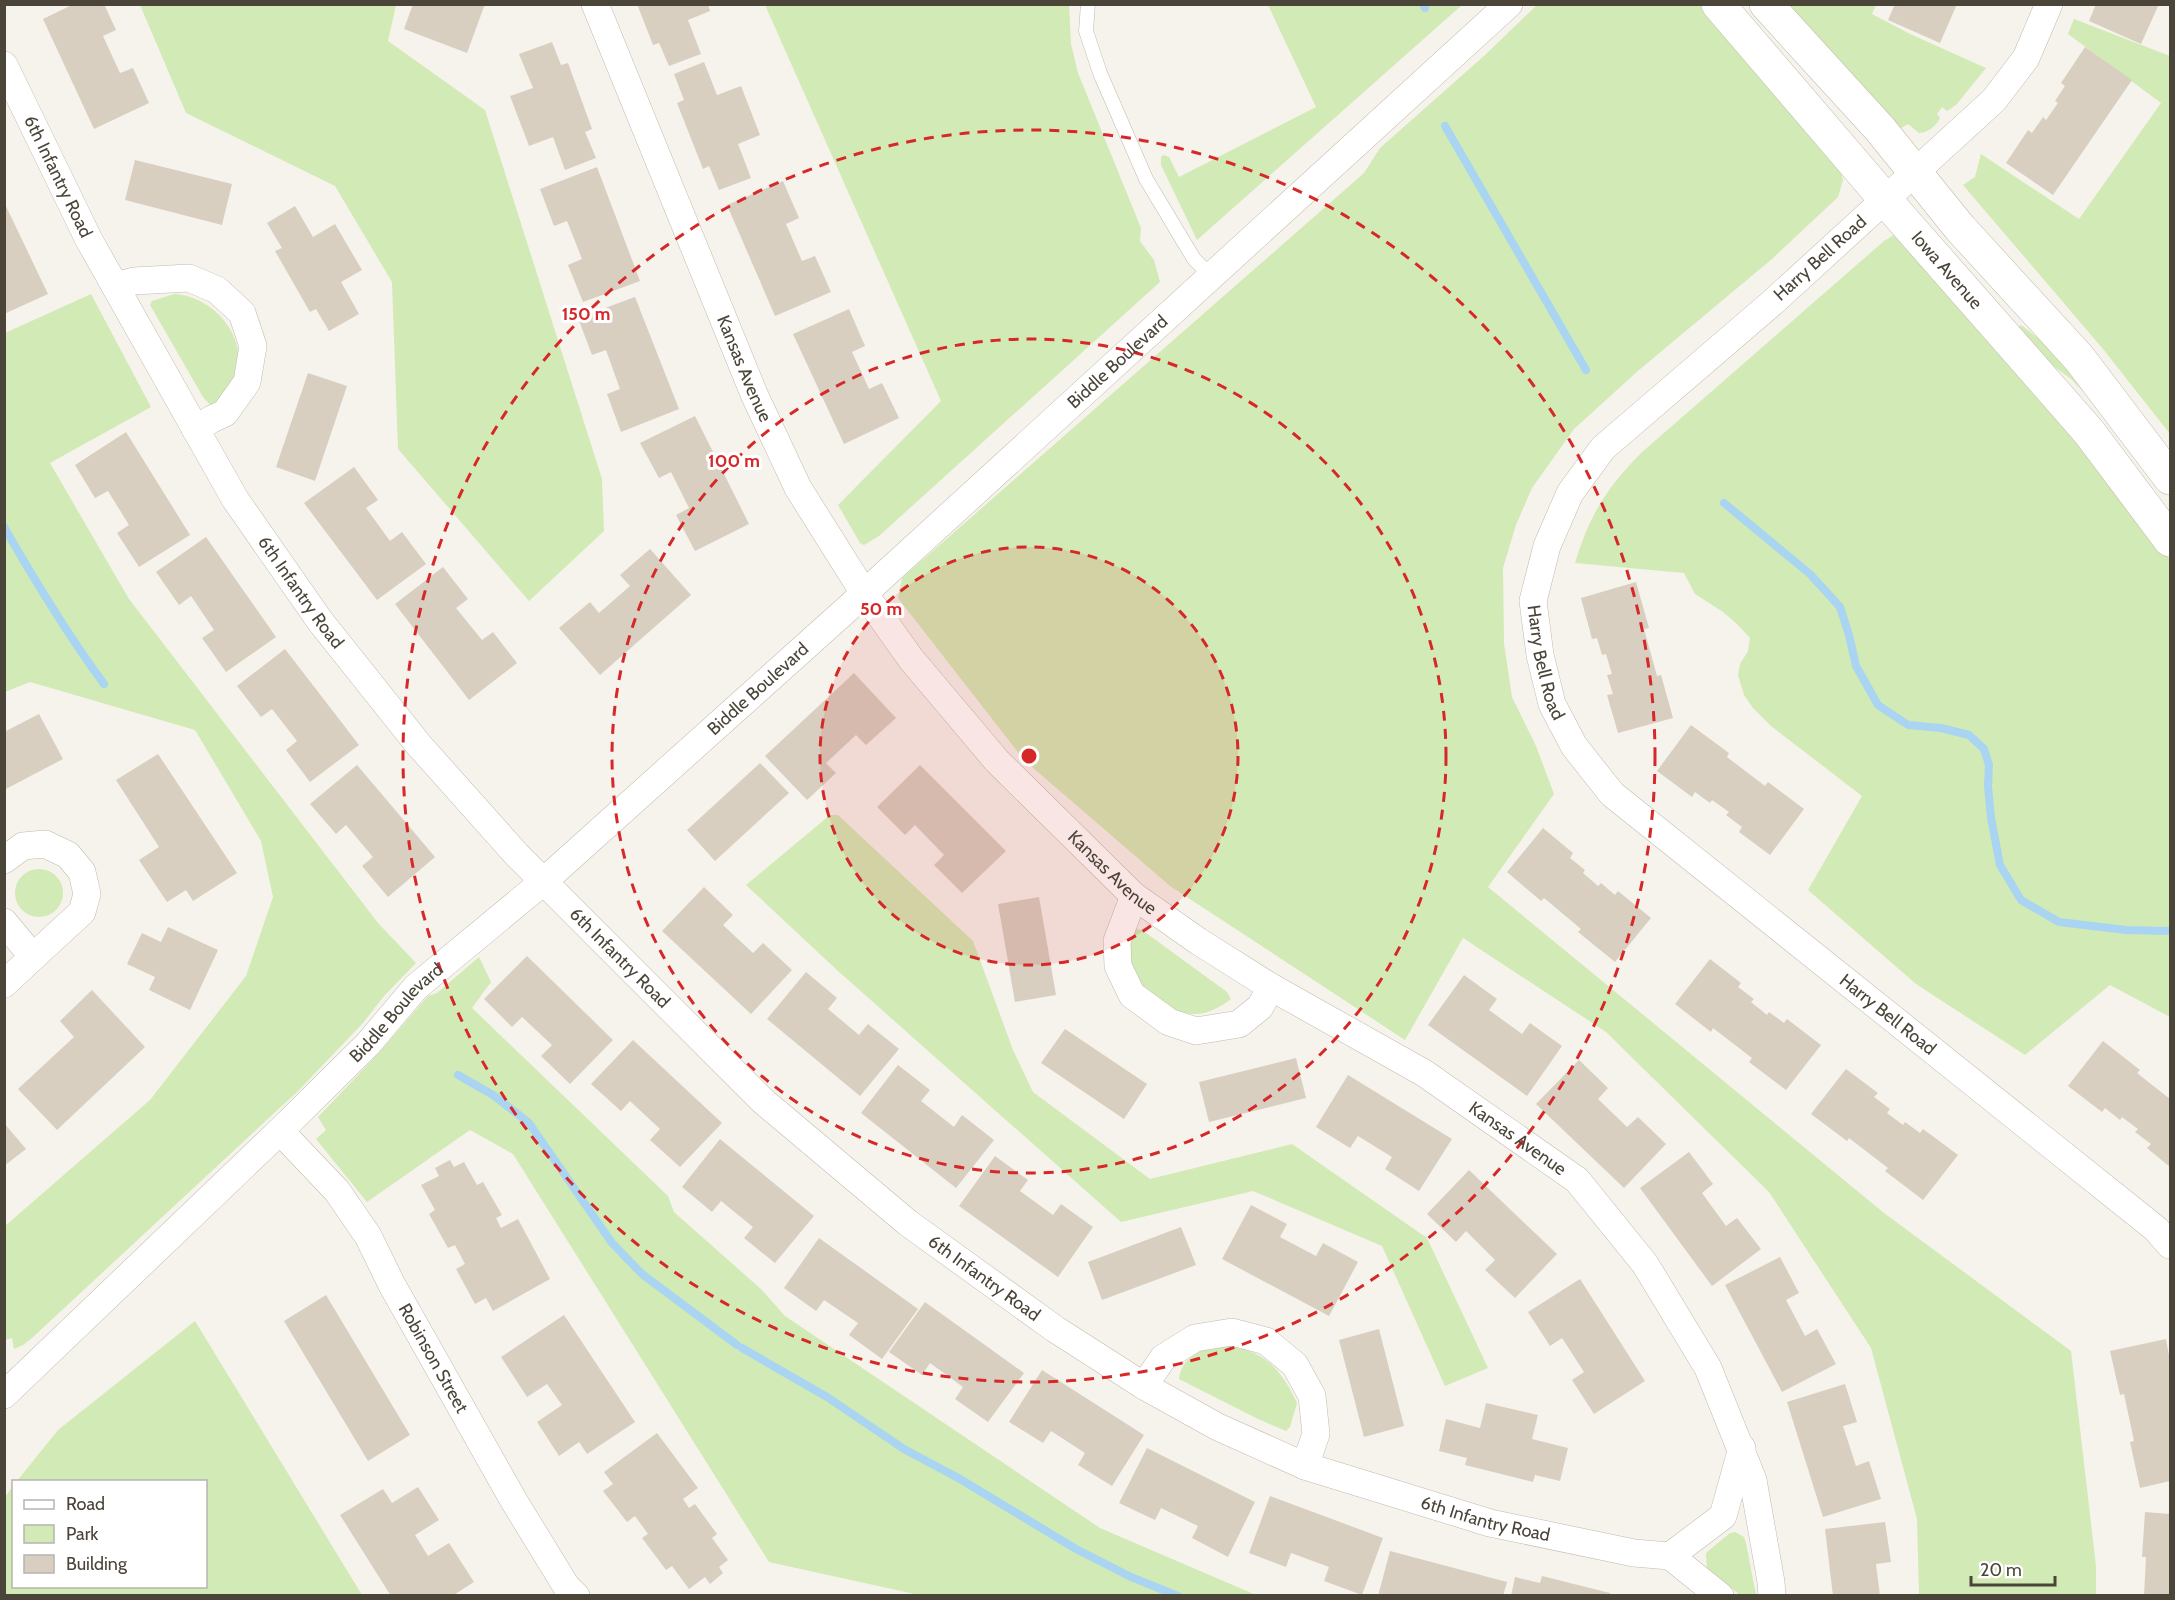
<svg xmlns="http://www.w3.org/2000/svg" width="2175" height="1600" viewBox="0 0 2175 1600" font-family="Cabin,sans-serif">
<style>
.green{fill:#d2eab5}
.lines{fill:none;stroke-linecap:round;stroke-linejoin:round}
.stream{stroke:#a9d4f2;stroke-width:8}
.building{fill:#d8cfc1}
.service-casing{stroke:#c2bbae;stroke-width:15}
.minor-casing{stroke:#c2bbae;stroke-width:28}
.tertiary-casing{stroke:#c2bbae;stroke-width:34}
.service{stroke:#fff;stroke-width:14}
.minor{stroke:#fff;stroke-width:27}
.tertiary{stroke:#fff;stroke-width:33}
.ring{fill:none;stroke:#d62828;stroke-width:3;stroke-dasharray:10 8}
.labels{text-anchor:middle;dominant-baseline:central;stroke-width:6;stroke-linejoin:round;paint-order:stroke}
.street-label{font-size:18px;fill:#4b4439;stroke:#fff}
.centre{fill:#d62828;stroke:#fff;stroke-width:3}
.ring-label{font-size:18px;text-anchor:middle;font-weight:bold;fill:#d62828;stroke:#fff;stroke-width:6;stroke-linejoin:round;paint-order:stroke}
</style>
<rect width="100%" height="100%" fill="#f6f3ec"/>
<g class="green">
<polygon points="140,5 396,5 388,41 485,110 602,479 604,531 529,601 398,449 392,282 335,186 186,113"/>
<polygon points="765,5 1069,5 1071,44 1078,73 1141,228 1140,241 1154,260 1160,282 879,536 864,545 860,543 838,505 941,401"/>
<polygon points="1268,5 1462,5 1197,240 1161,165 1161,157 1164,155 1169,157 1179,177 1316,107"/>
<polygon points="1537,5 1705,5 1839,165 1843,180 1838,197 1772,259 1639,370 1574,429 1532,488 1516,525 1503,568 1504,643 1512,697 1536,746 1554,794 1488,887 1884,1213 2071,1351 2096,1566 2096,1595 1919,1595 1917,1519 1871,1348 1769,1192 1606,1032 1463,938 1405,1040 1170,886 1024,760 898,598 902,578 1364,173 1380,148 1485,55"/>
<path d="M1781,5H1876L1872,14L1910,34L1986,68L1956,105L1947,111L1942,107L1937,114L1940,118C1936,126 1928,133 1919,133L1908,124L1898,130Z"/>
<polygon points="2074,19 2170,56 2170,434 2103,349 1963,185 1975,177 1981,154 2079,219 2161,103 2068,34"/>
<path d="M1894,235L2090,451L2170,560V1017L2110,985L2025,1055L1916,984L1808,890L1862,796L1771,726L1753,708L1744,695L1738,675L1740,664L1748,651L1750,638L1737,624L1723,612L1695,594L1684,573L1575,563C1590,514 1606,489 1641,453L1884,241Z"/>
<polygon points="91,294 151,407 50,463 129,599 378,923 416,963 384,996 363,1023 298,1091 32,1338 23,1345 14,1349 12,1338 5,1340 5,1226 150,1100 246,976 273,897 261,841 195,730 30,682 5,692 5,333"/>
<path d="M174,294C209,296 240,327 239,363C239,373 232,385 229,395L211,406L203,397L150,305L152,301Z"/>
<polygon points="2021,325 2061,356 2087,387 2083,391 2071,379 2048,362 2017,328"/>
<polygon points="830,815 838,815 973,941 1013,1050 1033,1092 1150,1179 1292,1144 1427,1238 1488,1368 1445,1386 1382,1246 1253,1191 1121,1222 838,971 746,885"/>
<circle cx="39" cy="893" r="24"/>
<path d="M1136,929L1142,930L1227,992L1231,999C1221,1007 1206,1015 1193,1014C1162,1013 1126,984 1128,951C1129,944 1133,936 1136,929Z"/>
<polygon points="479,957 491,982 472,1008 668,1196 674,1212 762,1290 785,1316 1100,1528 1256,1595 919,1595 769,1562 513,1154 470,1130 367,1202 316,1139 326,1130 318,1117 378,1054 428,996 437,993"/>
<polygon points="195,1321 362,1595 5,1595 5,1497 13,1486 14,1586 206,1586 206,1482 17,1481 58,1430"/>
<path d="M1218,1345C1260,1347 1280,1366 1297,1403L1290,1427L1286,1431L1258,1419L1179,1379C1181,1358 1200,1349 1218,1345Z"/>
<polygon points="1735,1532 1744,1537 1746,1543 1756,1595 1740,1595 1707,1568 1706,1555 1707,1552 1730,1533"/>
</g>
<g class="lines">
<g class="stream">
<polyline points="1423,4 1425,8"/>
<polyline points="1445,126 1586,370"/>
<polyline points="1724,503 1810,574 1840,607 1849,635 1856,666 1878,705 1908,725 1941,728 1969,735 1984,749 1989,765 1988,786 1991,818 2000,865 2021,900 2059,922 2126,930 2170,931"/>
<path d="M4,527C35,581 67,634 104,684"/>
<polyline points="458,1075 493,1095 529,1123 612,1243 642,1274 737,1345"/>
<polyline points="742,1348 827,1397 904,1449 960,1479 1076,1549 1131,1577 1178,1596"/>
</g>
</g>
<g class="building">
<polygon points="74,4 104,4 116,30 103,36 120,73 133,68 149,103 94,129 43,19"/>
<polygon points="413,4 485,4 467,53 404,29"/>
<polygon points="637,4 708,4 710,11 688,20 701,54 669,66 659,43 653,45"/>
<polygon points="1895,4 1957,4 1940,43 1888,20"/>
<polygon points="2096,4 2159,4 2141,44 2089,21"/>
<polygon points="552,42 561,65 568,63 592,129 585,132 596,158 565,170 553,137 529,146 510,96 533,88 519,54"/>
<polygon points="2085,47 2132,80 2053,195 2006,163 2028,130 2032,133 2043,117 2046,120 2058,103 2055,101 2065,86 2061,83"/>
<polygon points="704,62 717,95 741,86 760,135 738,144 751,178 719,190 709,166 703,169 677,103 684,100 674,74"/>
<polygon points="135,160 232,184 222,225 125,200"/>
<polygon points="597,167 640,281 583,302 568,265 582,259 567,221 554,226 540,189"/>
<polygon points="783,181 799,218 786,224 802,261 815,256 831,292 775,316 727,205"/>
<polygon points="4,202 48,294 4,314"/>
<polygon points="295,206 313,237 335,224 362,270 341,282 359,314 329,331 316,309 310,312 275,251 282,248 267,223"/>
<polygon points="635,297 679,409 621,432 607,394 620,389 606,350 592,355 578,318"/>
<polygon points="849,309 865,346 852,352 869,389 882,383 899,418 844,444 793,334"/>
<polygon points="308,373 347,386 315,481 276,467"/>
<polygon points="695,416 749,524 695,551 676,515 689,508 671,472 659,478 640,443"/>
<polygon points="126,432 190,535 139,567 117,533 129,525 108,491 95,498 75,465"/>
<polygon points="354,467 378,500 366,508 390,541 402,532 426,564 377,600 304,503"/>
<polygon points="206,537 276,637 226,672 202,638 214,630 191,596 179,605 156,572"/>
<polygon points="650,549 691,595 600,675 559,628 590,602 599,613 630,586 620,575"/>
<polygon points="443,567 468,599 456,608 482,640 493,632 517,663 469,700 395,604"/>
<polygon points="1636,582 1649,628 1644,629 1657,676 1661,675 1673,718 1618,733 1607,695 1613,694 1607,675 1612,674 1606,654 1602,655 1597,638 1592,639 1581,598"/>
<polygon points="285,649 359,745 310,782 286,750 297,741 272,709 261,717 237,686"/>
<polygon points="854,673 896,718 866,745 856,735 826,763 836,773 807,800 765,756"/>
<polygon points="39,714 63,759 4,790 4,732"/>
<polygon points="1691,725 1729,753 1727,757 1765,786 1768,782 1804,809 1770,855 1739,832 1742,827 1726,815 1729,812 1712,800 1710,803 1695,792 1692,797 1657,771"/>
<polygon points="158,754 237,873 193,901 186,890 167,902 139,860 159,847 116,780"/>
<polygon points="760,763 789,793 715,861 687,830"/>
<polygon points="357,765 435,857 388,897 362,866 373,857 346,825 336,834 310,804"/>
<polygon points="920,765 1006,851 962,893 934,865 944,855 915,825 905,835 877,807"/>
<polygon points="1543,828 1573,853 1570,858 1585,870 1583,873 1598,886 1601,883 1615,895 1618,891 1651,918 1615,962 1578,932 1581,929 1544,898 1541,901 1507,872"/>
<polygon points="704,887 733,915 723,925 753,953 763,943 792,970 751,1014 662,931"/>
<polygon points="1039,897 1056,995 1015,1002 998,904"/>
<polygon points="168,927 218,950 190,1010 149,990 155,977 127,964 142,933 161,942"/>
<polygon points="527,956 613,1040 570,1084 541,1056 552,1045 522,1017 512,1027 484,999"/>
<polygon points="1710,959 1741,983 1738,987 1754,999 1751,1002 1767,1015 1769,1012 1784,1023 1787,1019 1821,1045 1786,1090 1749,1062 1752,1058 1713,1028 1711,1032 1675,1004"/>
<polygon points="806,972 837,998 828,1009 859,1035 868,1024 899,1049 860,1096 767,1019"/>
<polygon points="1464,975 1497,999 1489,1010 1522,1034 1530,1023 1562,1046 1527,1096 1428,1025"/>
<polygon points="92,990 145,1047 57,1130 18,1089 74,1037 60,1021"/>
<polygon points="1065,1029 1147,1084 1124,1119 1041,1063"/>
<polygon points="633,1040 722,1123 680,1167 650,1140 660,1129 630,1101 621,1111 591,1084"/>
<polygon points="2103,1041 2140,1070 2137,1073 2170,1099 2170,1167 2147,1148 2151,1144 2135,1132 2138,1129 2122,1117 2120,1120 2105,1108 2102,1112 2068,1086"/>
<polygon points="1296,1058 1306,1098 1209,1122 1199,1082"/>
<polygon points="1579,1060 1608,1088 1598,1099 1627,1127 1638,1117 1666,1144 1624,1188 1536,1104"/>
<polygon points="898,1065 930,1090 921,1101 954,1127 962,1115 994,1140 956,1188 861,1113"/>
<polygon points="1846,1069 1878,1093 1874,1097 1890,1109 1887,1113 1903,1125 1905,1122 1920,1133 1923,1129 1958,1155 1923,1200 1885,1171 1888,1168 1849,1138 1847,1141 1811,1114"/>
<polygon points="1348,1075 1452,1139 1419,1191 1385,1169 1392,1157 1358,1136 1350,1148 1316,1127"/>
<polygon points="4,1123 26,1149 4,1166"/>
<polygon points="720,1139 814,1216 775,1263 744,1238 753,1227 721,1201 712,1212 682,1187"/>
<polygon points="1689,1152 1713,1184 1702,1193 1726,1226 1737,1218 1761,1249 1712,1286 1640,1188"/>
<polygon points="995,1156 1028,1180 1020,1191 1053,1215 1061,1204 1093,1227 1058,1277 959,1206"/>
<polygon points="450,1160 454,1167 464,1162 477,1185 483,1182 502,1215 496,1218 501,1228 518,1219 550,1279 493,1311 486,1298 475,1304 456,1269 465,1264 455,1245 448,1248 429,1214 435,1210 421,1185 439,1176 435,1168"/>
<polygon points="1469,1170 1557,1254 1515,1298 1485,1270 1495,1260 1466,1231 1456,1242 1427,1214"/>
<polygon points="1251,1205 1287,1224 1280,1237 1316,1256 1323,1243 1358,1262 1329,1316 1222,1259"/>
<polygon points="1181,1227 1196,1265 1102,1300 1088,1262"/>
<polygon points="819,1238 918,1309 882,1359 849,1335 858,1323 824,1300 816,1311 784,1288"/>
<polygon points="1780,1257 1799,1293 1786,1300 1805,1336 1817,1329 1836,1364 1782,1392 1725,1285"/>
<polygon points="1580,1279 1645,1381 1594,1414 1572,1380 1584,1372 1562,1338 1550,1346 1528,1312"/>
<polygon points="326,1295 410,1435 368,1461 284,1321"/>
<polygon points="925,1302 1024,1373 988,1422 955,1399 963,1387 930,1363 922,1375 889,1352"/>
<polygon points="564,1315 635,1422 587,1454 579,1442 559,1456 537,1422 562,1405 547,1384 527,1397 501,1357"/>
<polygon points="1379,1329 1404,1426 1364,1437 1339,1340"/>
<polygon points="2166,1339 2170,1361 2170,1378 2169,1378 2170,1386 2170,1481 2140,1488 2130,1442 2134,1441 2124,1394 2120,1395 2110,1351"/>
<polygon points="1042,1370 1144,1435 1112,1486 1078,1465 1085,1453 1051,1431 1043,1443 1009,1422"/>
<polygon points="1845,1384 1857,1422 1843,1426 1856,1466 1869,1461 1881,1499 1823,1517 1787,1402"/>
<polygon points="1486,1403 1538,1415 1532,1439 1568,1448 1560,1481 1535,1475 1533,1482 1465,1465 1467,1458 1439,1451 1446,1419 1480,1428"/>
<polygon points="657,1433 698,1488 683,1499 689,1508 695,1504 717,1534 712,1538 728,1560 719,1567 723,1573 710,1584 705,1577 689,1589 672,1566 666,1570 642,1538 648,1534 635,1516 627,1522 603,1491 613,1484 604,1472"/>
<polygon points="1147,1448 1255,1502 1228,1557 1192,1538 1198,1526 1161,1508 1155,1520 1119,1503"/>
<polygon points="418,1487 439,1520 415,1535 428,1556 449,1543 474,1582 452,1596 391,1596 340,1515 383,1489 392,1503"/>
<polygon points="1270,1496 1383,1538 1362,1595 1324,1581 1329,1567 1291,1553 1286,1567 1249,1553"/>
<polygon points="2145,1512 2170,1514 2170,1596 2144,1596 2146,1557 2142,1557"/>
<polygon points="1885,1522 1891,1562 1876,1564 1880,1596 1833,1596 1825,1529"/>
<polygon points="1390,1551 1507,1582 1503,1596 1378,1596"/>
<polygon points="1542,1576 1610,1593 1609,1596 1511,1596 1515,1577 1540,1583"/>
</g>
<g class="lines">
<defs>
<polyline id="service" points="1088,4 1086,31 1100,73 1146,179 1194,259 1212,277"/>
<g id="minor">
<path id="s1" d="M595,4L754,394L798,488L864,593L911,659L997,761L1134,896L1198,941L1271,987L1424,1073L1577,1180L1645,1264L1708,1368L1753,1480L1771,1582L1772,1596"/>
<path id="s2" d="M2049,4L2026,58L1994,100L1773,302L1603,448L1570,493L1547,546L1533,601L1540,655L1552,704L1574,746L1612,794L2156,1229L2170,1245"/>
<path id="s3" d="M4,65L89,240L235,499L320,621L418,744L517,855L763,1101L908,1223L1055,1329L1144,1386L1218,1427L1305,1466L1490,1523L1634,1553L1670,1556L1720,1596"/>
<polyline points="115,286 134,281 189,278 217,290 242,313 253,346 247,382 225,413 212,419 195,429"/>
<polyline points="4,860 23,846 45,844 68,855 82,872 87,894 82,912 33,957 4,922"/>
<polyline points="1134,896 1117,941 1118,966 1132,995 1169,1022 1196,1031 1239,1024 1260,1007 1271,987"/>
<polyline points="4,984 33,957"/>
<path id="s4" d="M280,1131L337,1191L368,1236L392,1285L514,1501L566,1586L576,1596"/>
<polyline points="1144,1386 1163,1358 1195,1338 1232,1332 1266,1341 1295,1365 1312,1396 1316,1434 1305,1466"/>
<path id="s5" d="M4,1395L280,1131L368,1044L416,987L544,881L846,610L1509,4"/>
<polyline points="1670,1556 1723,1516 1742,1448"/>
</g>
<g id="tertiary">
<path id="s6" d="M1718,4L1902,219L2089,432L2170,540"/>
<polyline points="1766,4 1880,129 1960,228 2079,358 2170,478"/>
</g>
</defs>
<use href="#service" class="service-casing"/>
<use href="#minor" class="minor-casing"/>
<use href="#tertiary" class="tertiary-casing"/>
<use href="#service" class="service"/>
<use href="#minor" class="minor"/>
<use href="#tertiary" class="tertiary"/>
</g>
<circle cx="1029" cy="756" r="209" fill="#d62828" fill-opacity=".12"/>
<g class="ring">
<circle cx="1029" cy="756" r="209"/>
<circle cx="1029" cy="756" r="417"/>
<circle cx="1029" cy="756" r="626"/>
</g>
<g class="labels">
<g class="street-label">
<text stroke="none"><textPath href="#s3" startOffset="124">6th Infantry Road</textPath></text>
<text transform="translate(1820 258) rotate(-42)">Harry Bell Road</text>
<text stroke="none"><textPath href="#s6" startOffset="351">Iowa Avenue</textPath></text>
<text stroke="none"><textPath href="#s5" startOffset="1520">Biddle Boulevard</textPath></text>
<text stroke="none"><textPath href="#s1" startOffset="394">Kansas Avenue</textPath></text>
<text stroke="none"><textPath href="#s3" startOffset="606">6th Infantry Road</textPath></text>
<text stroke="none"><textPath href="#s2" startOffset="868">Harry Bell Road</textPath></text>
<text stroke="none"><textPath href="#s5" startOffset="1034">Biddle Boulevard</textPath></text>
<text stroke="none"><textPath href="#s1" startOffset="1024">Kansas Avenue</textPath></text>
<text stroke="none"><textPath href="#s3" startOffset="1092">6th Infantry Road</textPath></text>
<text stroke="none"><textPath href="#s5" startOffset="548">Biddle Boulevard</textPath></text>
<text stroke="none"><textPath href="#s2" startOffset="1372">Harry Bell Road</textPath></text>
<text stroke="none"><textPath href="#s1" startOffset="1510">Kansas Avenue</textPath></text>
<text stroke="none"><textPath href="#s3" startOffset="1578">6th Infantry Road</textPath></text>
<text stroke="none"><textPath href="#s4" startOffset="276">Robinson Street</textPath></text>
<text stroke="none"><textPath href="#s3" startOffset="2139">6th Infantry Road</textPath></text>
</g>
</g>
<circle cx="1029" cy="756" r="9" class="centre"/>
<g class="ring-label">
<text x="586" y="320">150 m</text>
<text x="734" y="467">100 m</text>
<text x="881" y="615">50 m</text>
</g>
<rect width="2175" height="1600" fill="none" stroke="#4b4439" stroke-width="12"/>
<rect x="12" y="1480" width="195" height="108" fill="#ffffff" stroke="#b7b4b0" stroke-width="1.5"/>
<rect x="24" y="1500" width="30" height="9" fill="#ffffff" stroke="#b7b4b0" stroke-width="1.5"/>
<text x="66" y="1510" font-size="18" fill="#4b4439">Road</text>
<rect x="24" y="1525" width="30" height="18" fill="#d2eab5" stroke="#b7b4b0" stroke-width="1.5"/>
<text x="66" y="1540" font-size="18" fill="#4b4439">Park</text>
<rect x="24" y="1555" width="30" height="18" fill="#d8cfc1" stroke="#b7b4b0" stroke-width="1.5"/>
<text x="66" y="1570" font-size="18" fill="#4b4439">Building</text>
<path d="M1971 1576v9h84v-9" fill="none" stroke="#4b4439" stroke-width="3"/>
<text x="1980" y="1576" font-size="18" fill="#4b4439" stroke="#ffffff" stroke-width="4.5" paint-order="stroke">20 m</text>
</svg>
